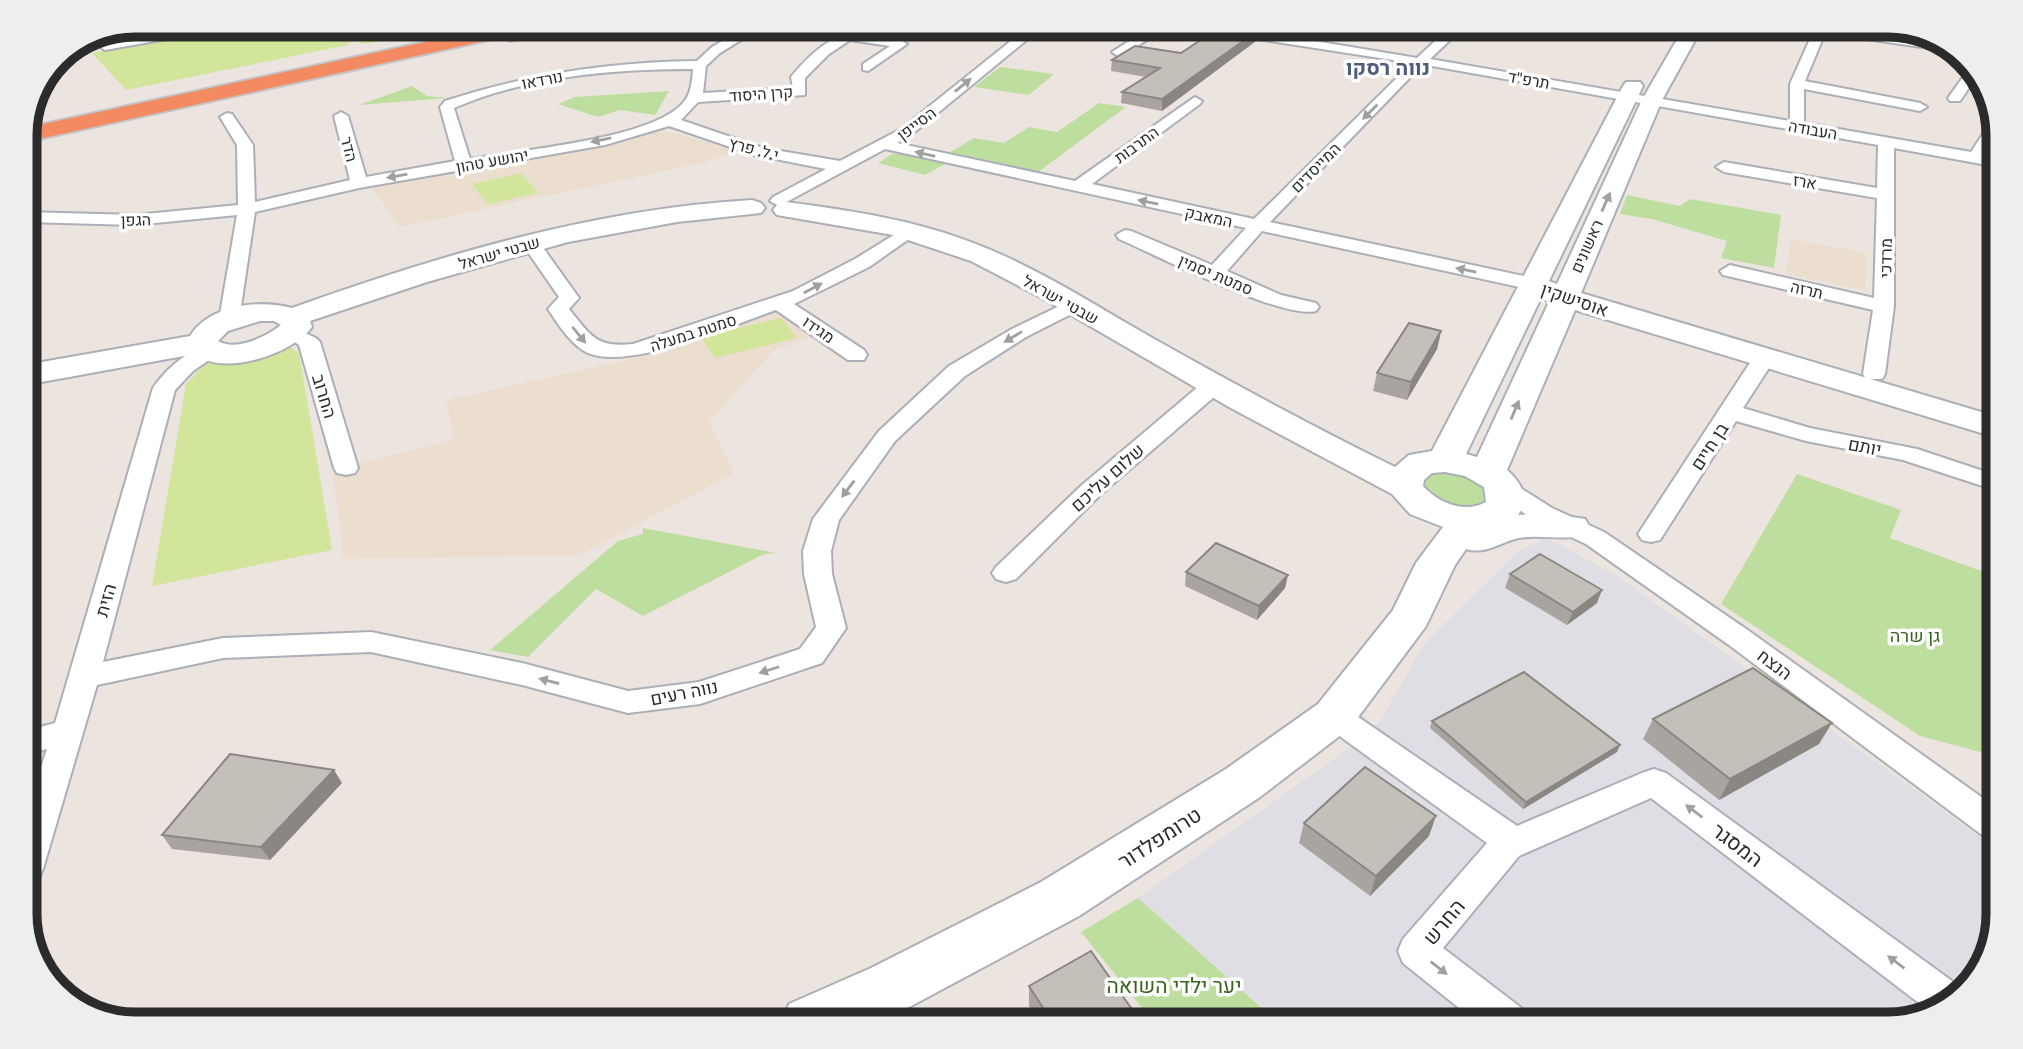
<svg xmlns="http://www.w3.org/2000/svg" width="2023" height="1049" viewBox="0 0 2023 1049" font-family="Lato,Heebo,sans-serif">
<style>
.industrial{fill:#dfdee5}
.education{fill:#ecdecf}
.green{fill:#bede9f}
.pitch{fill:#d1e59b}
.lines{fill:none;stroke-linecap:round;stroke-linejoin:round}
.street-casing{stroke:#abafb7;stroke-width:4}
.secondary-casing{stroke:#abafb7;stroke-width:4}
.highway-casing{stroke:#c4c4c4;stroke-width:4}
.street{fill:#fff;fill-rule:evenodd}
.secondary{fill:#fff;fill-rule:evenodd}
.highway{fill:#f38a62;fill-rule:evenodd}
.wall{fill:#a9a4a0}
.shaded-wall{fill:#8a8682}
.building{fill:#c5bfba;stroke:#8a8682;stroke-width:2}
.oneway{fill:#a0a0a0}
.labels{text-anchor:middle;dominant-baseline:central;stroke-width:7;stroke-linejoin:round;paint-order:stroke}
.far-street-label{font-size:16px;fill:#2b2b2b;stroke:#fff}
.street-label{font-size:18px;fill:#2b2b2b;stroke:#fff}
.park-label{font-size:18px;fill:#386420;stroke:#fff}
.far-district-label{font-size:21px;font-weight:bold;fill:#4e5d79;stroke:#fff}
.near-street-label{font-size:21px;fill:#2b2b2b;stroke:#fff}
.near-park-label{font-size:21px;fill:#386420;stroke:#fff}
.rim{fill:none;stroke:#2b2b2b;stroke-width:9}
</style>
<rect width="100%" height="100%" fill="#ece4de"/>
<polygon class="industrial" points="1547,538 1616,575 1998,850 1998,915 1987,964 1944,1010 1889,1024 1281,1024 1138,898 1338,756 1380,722 1424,644 1518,551"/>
<g class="education">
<polygon points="662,130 739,150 702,163 400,227 369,184 538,157"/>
<polygon points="1791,239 1866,253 1865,290 1786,274"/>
<polygon points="777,309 817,334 773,351 709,422 734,473 580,555 344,559 333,471 453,439 447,400 628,360"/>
</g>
<g class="green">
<polygon points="1000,67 1054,74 1029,95 974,87"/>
<polygon points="412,86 427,96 447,98 359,105"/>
<polygon points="669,91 655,115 620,110 598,117 558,104 575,97"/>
<polygon points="1099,103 1126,107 1038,172 949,153 974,138 1004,143 1029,127 1057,132"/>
<polygon points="910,153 949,162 925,175 878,163 892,154"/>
<polygon points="1627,195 1680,206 1690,199 1781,215 1774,268 1721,258 1727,241 1652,219 1620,214"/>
<polygon points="1451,468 1493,489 1484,508 1456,510 1420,487 1428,472"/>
<polygon points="1797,474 1901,510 1890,538 1998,577 1998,714 1988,754 1920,736 1721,604"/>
<polygon points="643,528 776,553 764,554 643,616 596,589 528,657 490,650 618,541 643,534"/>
<polygon points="1138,898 1280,1024 1155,1024 1081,932"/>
</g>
<g class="pitch">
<polygon points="272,24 451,25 366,44 354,41 346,44 348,45 126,90 92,53"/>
<polygon points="521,173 538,193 488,204 472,184"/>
<polygon points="781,318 797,338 715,358 701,337"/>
<polygon points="286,344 299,353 332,550 152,586 186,384 206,363 253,357"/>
</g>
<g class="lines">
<defs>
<g id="street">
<polygon points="219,24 251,24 105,50 99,46 105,42"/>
<path d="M751,24H767L720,53L706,66L703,93L793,88L791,77C814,48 846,24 884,24L861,34L901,40L907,44L868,71L863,70V64L890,46L850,40L829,54L805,78V95L698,102L681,120L763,148L840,161L901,129L1032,24H1046L911,135L897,143L1075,181L1195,97L1202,101L1200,104L1092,184L1254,219L1412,63L1186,28L1180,24H1213L1417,58L1453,24H1467L1430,59L1790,121V84L1810,39L1731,24H1765L1813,32L1816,27L1834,25L1947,44L1956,52L1825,33L1805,81L1920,103L1927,107L1920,111L1804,89V123L1971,152L1992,120L1995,119L1998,133L1985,155L1998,157V167L1894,148V306L1885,374L1882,379H1866L1863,374L1873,310L1723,275L1720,271L1730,265L1874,298L1877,198L1724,172L1716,167L1724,162L1877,188L1878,145L1432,66L1426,61L1270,222L1533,278L1543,284L1540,288L1533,290L1262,231L1227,271L1281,295L1316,303L1319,307L1316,311C1283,320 1156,255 1119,239L1116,235L1125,230L1131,231L1212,265L1246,228L885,149L779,206L770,201L773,197L826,169L754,155L669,126L605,145L359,188L255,212L239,320L236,324H222L219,320L237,215L135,225L25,222V212L135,215L238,205L237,145L220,117L227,113L232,114L253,145L255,202L350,180L334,116L341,112L348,116L366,177L455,161L440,107L445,101C527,74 610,62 697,61L712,47ZM693,69C692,82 691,95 682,104C650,139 520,150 470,159L454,108C528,76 614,69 693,69Z"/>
<polygon points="1156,24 1172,24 1123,55 1118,56 1112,52"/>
<polygon points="1527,24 1539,24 1539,25 1533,29"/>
<polygon points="1971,66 1979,73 1960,101 1950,101 1948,98"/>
<path d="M910,225L919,230L916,234L869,267L794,304L864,350L867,355L864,360H848L776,310C732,325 630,371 588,353C571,345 558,324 548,309L559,297L521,242L530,237L536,238L579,298L569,309C591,336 596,348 633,344L793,291L855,259Z"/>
<path d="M1074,299L1081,301L1084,305L1081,309L1026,337L965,376L895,441L839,520L831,551L832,574L846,628L822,663L700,704L628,713L522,685L371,652L223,658L97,685L43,869L38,880L25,884V816L47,749L25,755V731L55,723L153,388C165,370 195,341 219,346L222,351L193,371L175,390L103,662L223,638L371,632L522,663L628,691L699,682L800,649L816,627L804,574L803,551L813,519L879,431L949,366L1012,329Z"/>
<polygon points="292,327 316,338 320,342 358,468 355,473 346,475 337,473 334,468 299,345 282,333 285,329"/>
<polygon points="1765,351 1773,352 1776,357 1743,408 1810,428 1917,449 1998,476 1998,491 1903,460 1806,441 1736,421 1660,540 1651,542 1642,540 1638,534 1757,352"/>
<polygon points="1213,379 1221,381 1224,386 1221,391 1100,495 1016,579 1006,582 996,579 992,573 996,567 1082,485 1205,381"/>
<polygon points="1505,481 1514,484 1552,508 1604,532 1749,631 1998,809 1998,842 1986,838 1729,645 1586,544 1534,520 1496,494 1492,489 1496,484"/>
<polygon points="1334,704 1345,708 1517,826 1642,773 1654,769 1666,773 1963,989 1944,1010 1932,1013 1651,798 1519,856 1443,948 1524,1010 1530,1024 1479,1024 1403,963 1398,951 1403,939 1487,843 1323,724 1318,716 1323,708"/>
</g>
<g id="secondary">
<path d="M1686,24H1704L1662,100L1581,293L1998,417V438L1575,310L1507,470C1521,482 1530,498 1518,515L1547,513L1585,519L1590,527L1585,535C1563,541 1541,534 1519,538C1500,542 1486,555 1466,549L1455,565L1426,626L1350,728L1260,797L1079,916L911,1006L872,1024H781L789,1004L871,968L1041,882L1226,769L1318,704L1393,610L1416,563L1443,527L1410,514L1392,494L1229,407L1042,298L971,261L893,235L777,215L773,210L777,205L786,202C847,210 909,219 968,241C1034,265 1094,305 1156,340C1234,384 1314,427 1395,467L1409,455L1432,451L1623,86L1626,82H1640L1643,86L1549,281L1557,284L1642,100ZM1541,298L1549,302L1477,457L1466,454ZM1445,472L1465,476L1484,487L1486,502C1465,514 1438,503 1423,486L1424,480L1432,473Z"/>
<path d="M752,200L761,203L765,208L761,213L677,222L568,242L427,282L310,321L312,327C293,354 223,377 195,354L25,385V365L190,336C210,305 259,299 292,308C440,255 595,209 752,200ZM260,321H274L281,325C267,336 236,352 218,341L228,331Z"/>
</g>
<polygon id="highway" points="509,24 575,24 573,28 510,41 502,37 25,142 25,128"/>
</defs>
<use href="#street" class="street-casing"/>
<use href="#secondary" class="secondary-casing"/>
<use href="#highway" class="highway-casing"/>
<use href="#street" class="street"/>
<use href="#secondary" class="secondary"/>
<use href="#highway" class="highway"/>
</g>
<g class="wall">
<polygon points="1257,31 1256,41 1162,111 1121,103 1122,92 1146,77 1111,71 1112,60 1181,53"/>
<polygon points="1441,331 1437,349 1407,400 1373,391 1377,373"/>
<polygon points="1186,572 1285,588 1257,620 1185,586"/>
<polygon points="1510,574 1597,603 1567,625 1505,588"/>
<polygon points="1653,719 1819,744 1719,800 1643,739"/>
<polygon points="1432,721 1617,752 1523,809 1430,728"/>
<polygon points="342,783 270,860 172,849 162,835"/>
<polygon points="1304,823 1429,836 1370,896 1299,843"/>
<polygon points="1029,986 1143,1025 1041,1025 1029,1006"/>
</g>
<g class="shaded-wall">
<polygon points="1257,31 1256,41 1162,111 1162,99"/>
<polygon points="1441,331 1437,349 1407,400 1411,382"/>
<polygon points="1288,575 1285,588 1257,620 1259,606"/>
<polygon points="1602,590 1597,603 1567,625 1573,612"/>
<polygon points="1832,723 1819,744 1719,800 1730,779"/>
<polygon points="1620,745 1617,752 1523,809 1526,802"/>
<polygon points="334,770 342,783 270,860 261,847"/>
<polygon points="1436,816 1429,836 1370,896 1376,876"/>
</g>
<g class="building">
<polygon points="1222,26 1257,31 1162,99 1122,92 1160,68 1112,60 1135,46 1181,53"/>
<polygon points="1409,323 1441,331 1411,382 1377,373"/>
<polygon points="1216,543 1288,575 1259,606 1186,572"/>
<polygon points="1540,554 1602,590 1573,612 1510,574"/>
<polygon points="1753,668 1832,723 1730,779 1653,719"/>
<polygon points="1524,672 1620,745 1526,802 1432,721"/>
<polygon points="230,754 334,770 261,847 162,835"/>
<polygon points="1365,767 1436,816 1376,876 1304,823"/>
<polygon points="1091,951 1143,1025 1054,1025 1029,986"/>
</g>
<defs><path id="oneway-solid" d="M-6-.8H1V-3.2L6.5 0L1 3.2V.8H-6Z" transform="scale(1.75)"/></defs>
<g class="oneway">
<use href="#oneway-solid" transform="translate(963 85) rotate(-39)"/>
<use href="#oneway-solid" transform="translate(1370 112) rotate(135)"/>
<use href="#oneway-solid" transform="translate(601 140) rotate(169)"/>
<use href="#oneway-solid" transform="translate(925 154) rotate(-167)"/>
<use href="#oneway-solid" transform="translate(397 176) rotate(170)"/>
<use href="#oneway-solid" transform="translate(1148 202) rotate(-168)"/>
<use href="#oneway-solid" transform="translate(1606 202) rotate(-66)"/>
<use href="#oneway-solid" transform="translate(1466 270) rotate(-168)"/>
<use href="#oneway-solid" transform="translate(813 288) rotate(-28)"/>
<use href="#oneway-solid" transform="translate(579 335) rotate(51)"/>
<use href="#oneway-solid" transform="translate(1013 337) rotate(149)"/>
<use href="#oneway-solid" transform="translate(1515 410) rotate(-67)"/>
<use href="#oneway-solid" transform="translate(848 489) rotate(127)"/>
<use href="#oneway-solid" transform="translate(769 670) rotate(162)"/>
<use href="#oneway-solid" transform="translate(549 681) rotate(-166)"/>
<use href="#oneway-solid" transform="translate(1694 811) rotate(-143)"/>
<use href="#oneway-solid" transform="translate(1896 962) rotate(-143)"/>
<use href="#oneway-solid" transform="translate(1439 968) rotate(38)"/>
</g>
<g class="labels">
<g class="far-street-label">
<text transform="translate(542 79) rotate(-11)">נורדאו</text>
<text transform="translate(1529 79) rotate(10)">תרפ"ד</text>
<text transform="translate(761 93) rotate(-4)">קרן היסוד</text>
<text transform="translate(916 123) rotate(-37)">הסייפן</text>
<text transform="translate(1813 129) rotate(10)">העבודה</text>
<text transform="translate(1136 144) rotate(-36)">התרבות</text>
<text transform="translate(754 148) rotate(15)">י.ל. פרץ</text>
<text transform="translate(350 149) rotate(76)">הדר</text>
<text transform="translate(492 160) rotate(-10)">יהושע טהון</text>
<text transform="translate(1315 167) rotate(-45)">המייסדים</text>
<text transform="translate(1805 181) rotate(10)">ארז</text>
<text transform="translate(1209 216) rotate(12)">המאבק</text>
<text transform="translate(136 219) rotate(-1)">הגפן</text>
<text transform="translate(1586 246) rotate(-66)">ראשונים</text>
<text transform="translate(499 252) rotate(-16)">שבטי ישראל</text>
<text transform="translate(1885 258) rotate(-89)">מרדכי</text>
<text transform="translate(1216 274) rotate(23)">סמטת יסמין</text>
<text transform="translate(1807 289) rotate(13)">תרזה</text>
<text transform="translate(1061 299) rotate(29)">שבטי ישראל</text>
<text transform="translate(819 329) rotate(34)">מגידו</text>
<text transform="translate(693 332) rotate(-18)">סמטת במעלה</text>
</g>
<g class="street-label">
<text transform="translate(1575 299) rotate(19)">אוסישקין</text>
<text transform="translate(325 396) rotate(73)">החרוב</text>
<text transform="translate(1709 446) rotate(-57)">בן חיים</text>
<text transform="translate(1865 446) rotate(11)">יותם</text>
<text transform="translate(1107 477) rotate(-42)">שלום עליכם</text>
<text transform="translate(105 600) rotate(-74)">הזית</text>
<text transform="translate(1775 664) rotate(37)">הנצח</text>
<text transform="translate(684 692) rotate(-11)">נווה רעים</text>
</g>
<g class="park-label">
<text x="1915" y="635">גן שרה</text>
</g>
<g class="far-district-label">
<text x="1388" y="66">נווה רסקו</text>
</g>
<g class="near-street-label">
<text transform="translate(1159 837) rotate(-33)">טרומפלדור</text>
<text transform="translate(1738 844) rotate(37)">המסגר</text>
<text transform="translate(1443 921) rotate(-50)">החרש</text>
</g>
<g class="near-park-label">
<text x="1174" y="984">יער ילדי השואה</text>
</g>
</g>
<path d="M0 0H2023V1049H0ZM135 37H1888A98 98 0 0 1 1986 135V914A98 98 0 0 1 1888 1012H135A98 98 0 0 1 37 914V135A98 98 0 0 1 135 37Z" fill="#eee" fill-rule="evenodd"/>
<path class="rim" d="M135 37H1888A98 98 0 0 1 1986 135V914A98 98 0 0 1 1888 1012H135A98 98 0 0 1 37 914V135A98 98 0 0 1 135 37Z"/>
</svg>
